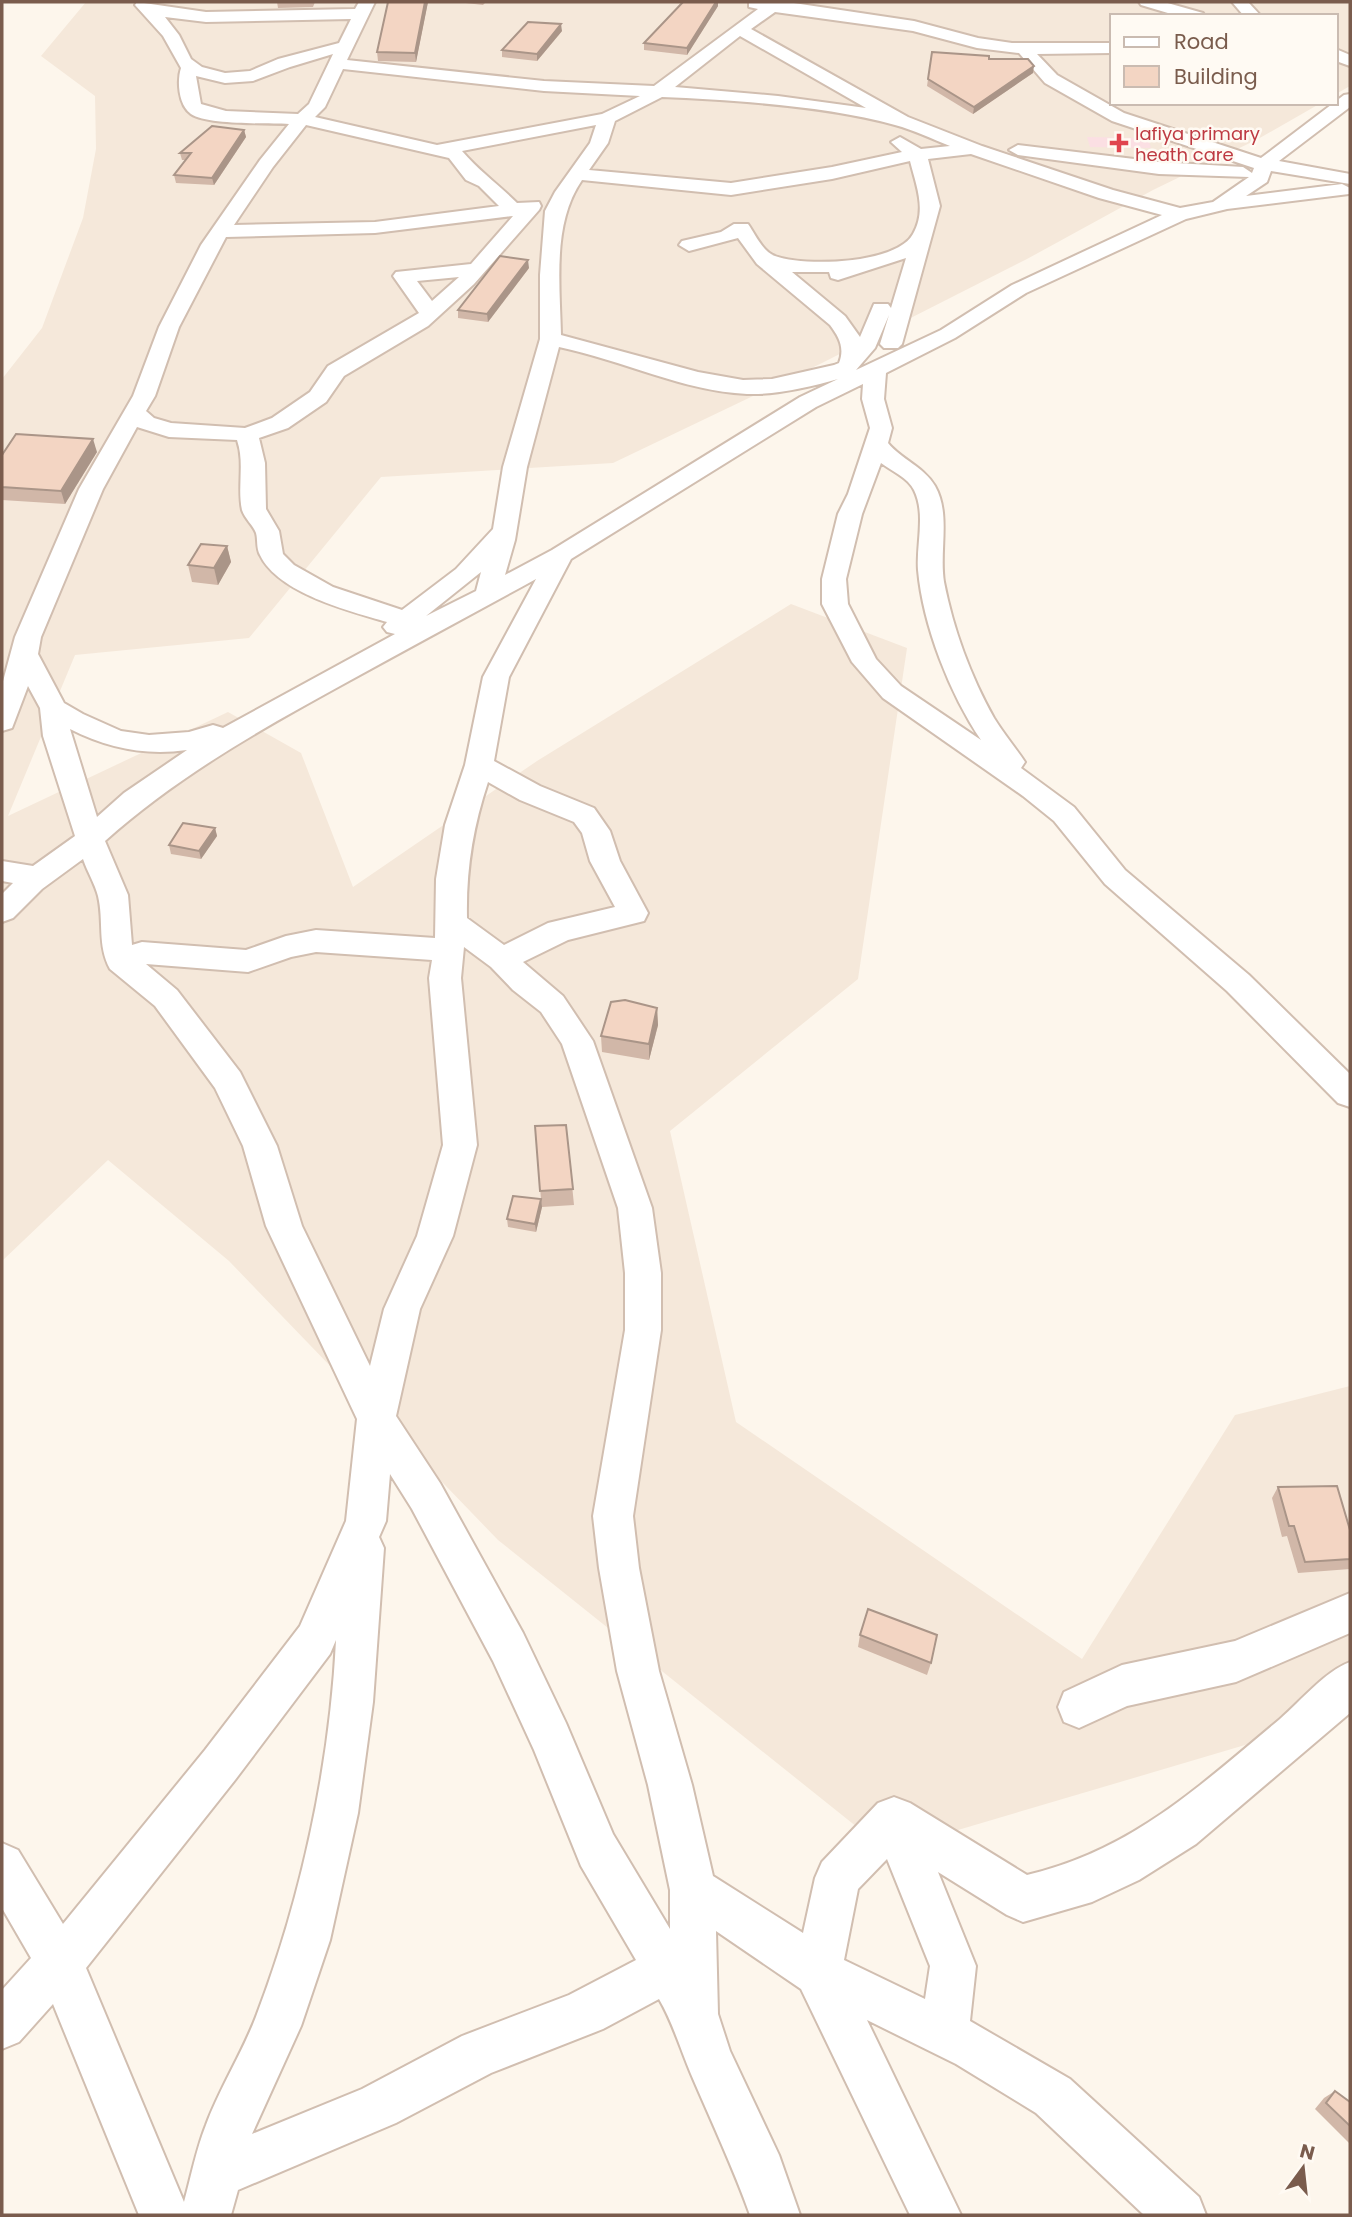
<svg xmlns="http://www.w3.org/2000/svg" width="1352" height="2217" viewBox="0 0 1352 2217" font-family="Poppins,sans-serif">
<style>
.residential{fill:#f5e8da}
.medical{fill:#fbdfe3}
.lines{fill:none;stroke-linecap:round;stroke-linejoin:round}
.minor-casing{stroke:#d1beb0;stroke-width:4}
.minor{fill:#fff;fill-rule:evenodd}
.wall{fill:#d1b7a8}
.shaded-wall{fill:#aa9588}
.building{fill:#f3d5c3;stroke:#aa9588;stroke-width:2}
.health-dot{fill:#e0444e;stroke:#fffaf3;stroke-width:2.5}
.labels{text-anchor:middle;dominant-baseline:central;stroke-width:5;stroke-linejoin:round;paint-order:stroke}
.far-health-label{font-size:18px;fill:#be3a42;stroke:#fffaf3;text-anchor:start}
</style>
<rect width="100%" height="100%" fill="#fdf6ec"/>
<polygon class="residential" points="86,2 1350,2 1350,86 1336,94 1336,16 1112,16 1112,103 1321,103 1258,139 1153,190 1027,259 822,363 613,463 381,477 249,638 75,655 8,816 228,712 301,753 353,887 537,761 791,604 907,648 858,979 670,1131 736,1422 1082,1659 1235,1415 1350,1386 1350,1714 887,1851 498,1540 229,1261 108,1160 2,1261 2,379 42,328 83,218 96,149 95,96 41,56"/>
<polygon class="medical" points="1087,137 1148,138 1151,148 1090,147"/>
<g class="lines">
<defs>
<g id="minor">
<path d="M137,2L206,12L355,9L359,2H375L347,60L544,81L654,86L758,9L749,7V2H787L914,21L978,38L1012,43H1112V53L1037,54L1057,75L1124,113L1261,158L1344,95L1350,94V107L1279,161L1350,174V184L1271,171L1267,182L1246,196L1342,184L1350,188L1349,194L1227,209L1186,219L1026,293L955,338L886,373L884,399L892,428L888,443C901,459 924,467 935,486C951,514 939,551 944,582C953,628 971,677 994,718C1003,733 1015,747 1025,762L1021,768L1074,807L1125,870L1249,975L1350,1074V1107L1338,1103L1227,991L1105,884L1054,821L1023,796L883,698L852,662L822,604V579L838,514L848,494L870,428L862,399L863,384L816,407L571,559L509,677L494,761L540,786L594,808L610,831L620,861L648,913L644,921L568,940L523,962L563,996L593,1041L652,1208L661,1273V1330L633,1516L639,1568L659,1671L692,1785L713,1876L803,1933L815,1878L822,1862L878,1803L894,1797L910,1803L1027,1875C1133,1850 1199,1786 1280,1719C1302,1700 1324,1672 1350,1662V1713L1196,1844L1139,1880L1092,1902L1023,1922L1007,1915L938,1872L976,1966L970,2021L1070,2079L1199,2197L1206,2215H1144L1036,2113L956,2064L867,2020L961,2215H910L801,1989L716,1931L718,2014L730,2051L779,2155L800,2215H750C733,2167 711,2121 691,2074C680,2048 673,2023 659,1999L603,2029L491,2073L396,2123L238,2190L231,2215H139L53,2004L19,2042L2,2049V1990L31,1958L2,1908V1843L18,1850L63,1924L205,1750L300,1626L346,1521L357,1419L266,1226L243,1146L215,1088L155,1006L110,969C97,945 104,921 98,896C95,884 87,871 83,859L42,889L13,918L2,922V894L13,883L2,881V861L33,866L75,836L43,736L40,708L28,686L12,728L2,731V685L15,637L79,489L133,396L159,327L201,245L260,160L289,124C267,123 207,125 191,114C178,105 177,80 181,68L163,36L135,5ZM775,12L913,31L977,48L1019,53L1045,83L1112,121L1254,168L1252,173L1243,167L1159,162L1018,145L1009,150L1018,155L1159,174L1249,177L1213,202L1180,208L1113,190L982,146L908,117L751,29ZM165,17L206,22L351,19L339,43L278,59L250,71L225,73L202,67L191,59L179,35ZM740,36L866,108L778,96L675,87ZM333,54L309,104L298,114L226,111L201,104L196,76L225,83L253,81L290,67ZM343,69L544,91L640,96L602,114L437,145L315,117L325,107ZM662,97C734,100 827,106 895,125C914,130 932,139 950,146L921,149L900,137L891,142L902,152L832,167L731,183L589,170L608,143L615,121ZM306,125L449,158L466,180L479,186L499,206L375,222L234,225L273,167ZM596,125L590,143L555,192L545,211L540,275V339L503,467L493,529L456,569L402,610L333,587L294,565L283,554L279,531L266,509L265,463L259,438L288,428L326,402L344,376L428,326L474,284L539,210L541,206L539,202L517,203C498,184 479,171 462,151ZM971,154L1099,198L1162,215L1012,285L941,330L856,370L875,348L889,315L880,344L884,348H898L902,344L940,206L928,159ZM910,161C916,185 927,210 913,234C897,264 804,267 775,256C763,252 755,234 748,224H734L721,232L682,241L679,245L689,251L738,238L757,264L830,325C839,337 845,348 839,363L834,365L772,379L743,380L698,372L561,335C560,284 552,223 582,180L731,195L832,179ZM513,216L471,264L396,272L393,276L419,313L328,366L310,392L272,418L245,428L171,423L154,418L146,411L155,396L179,327L226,237L375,233ZM906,258L891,308L888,304H874L860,337L845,316L792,272H829L831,278L838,280ZM459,277L432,301L417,281ZM559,347C622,360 683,391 747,394C776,395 810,387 838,379L800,397L552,550L505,575L515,540L527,467ZM137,427L169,437L237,440C245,463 237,487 242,510C245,519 253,525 256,533C258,540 256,548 260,555C278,593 349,611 387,622L383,627L387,632L395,634L223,728L213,725L189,732L149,735L121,731L83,714L64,703L38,654L41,637L103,489ZM881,463C892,471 908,478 914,490C926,514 916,545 918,570C923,626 950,694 981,740L901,686L876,659L848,604L846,579L862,514ZM481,572L476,591L426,616ZM536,579L483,677L465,765L445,825L436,879L435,938L316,930L286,936L246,950L142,942L132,945L128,895L105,841C179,775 263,728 349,681C412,646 474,613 536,579ZM70,729C107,748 145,756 187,750L124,793L97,817ZM488,782L520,800L574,822L582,833L590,861L615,907L548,923L504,945L467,918C466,869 473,827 488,782ZM464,947L491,967L513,990L541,1012L562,1044L618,1208L625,1273V1330L593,1516L599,1568L617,1671L648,1785L670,1890V1929L613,1834L566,1723L523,1633L440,1483L396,1416L420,1309L453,1236L477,1145L461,978ZM316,952L432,960L429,978L443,1145L417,1236L384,1309L370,1366L302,1226L277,1146L240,1072L177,990L146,964L248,972L291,957ZM390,1474L412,1509L493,1661L534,1750L581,1866L636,1960L569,1995L462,2036L362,2089L252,2134L301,2026L330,1940L358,1813L373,1702L384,1548L379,1537L386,1521ZM336,1640C330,1764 302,1896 257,2014C243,2052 220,2087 206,2125C196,2150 191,2177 184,2202L86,1968L235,1780L330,1654ZM887,1859L930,1966L925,1999L844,1960L858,1889Z"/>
<polygon points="1139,2 1164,2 1203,13 1205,16 1178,16 1141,5"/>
<polygon points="1232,2 1248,2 1261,16 1244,16"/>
<polygon points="1336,49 1350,55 1350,66 1336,61"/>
<polygon points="1350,1593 1350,1633 1236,1682 1127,1706 1079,1728 1064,1722 1058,1707 1064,1692 1122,1665 1235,1641"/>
</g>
</defs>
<use href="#minor" class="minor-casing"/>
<use href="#minor" class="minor"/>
</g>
<g class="wall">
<polygon points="277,2 315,2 313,7 278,8"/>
<polygon points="428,2 416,62 378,61 377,52"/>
<polygon points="457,2 486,2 483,5"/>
<polygon points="683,2 718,2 718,6 687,55 644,50 644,43"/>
<polygon points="562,31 537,61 502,57 502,50"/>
<polygon points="932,52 1033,73 973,114 927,86"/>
<polygon points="244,130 246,137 214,185 176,183 174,175 186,160 182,160 180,153"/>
<polygon points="529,268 488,322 458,318 458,310"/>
<polygon points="97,452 65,504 2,500 2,455"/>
<polygon points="227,546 231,562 218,585 192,582 188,565"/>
<polygon points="215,828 217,836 201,859 171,854 169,845"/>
<polygon points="657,1008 658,1025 649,1060 602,1052 601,1036"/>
<polygon points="566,1125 574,1205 542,1207 536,1232 508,1227 507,1219 541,1199 535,1126"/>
<polygon points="1278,1487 1350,1530 1350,1569 1298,1573 1287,1536 1282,1537 1272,1498"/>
<polygon points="860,1635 931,1663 927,1675 858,1647"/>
<polygon points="1335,2091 1350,2102 1350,2144 1315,2109 1324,2098"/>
</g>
<g class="shaded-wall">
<polygon points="425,2 428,2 416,62 415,53"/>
<polygon points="716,2 718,2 718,6 687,55 687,48"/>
<polygon points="561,24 562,31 537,61 537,54"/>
<polygon points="1034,66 1033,73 973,114 974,107"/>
<polygon points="244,130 246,137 214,185 212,178"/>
<polygon points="528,260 529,268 488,322 487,314"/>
<polygon points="93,439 97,452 65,504 61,491"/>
<polygon points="227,546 231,562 218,585 214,568"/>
<polygon points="215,828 217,836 201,859 199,851"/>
<polygon points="657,1008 658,1025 649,1060 649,1044"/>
<polygon points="541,1199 542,1207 536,1232 535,1224"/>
</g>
<g class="building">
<polygon points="388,2 425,2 415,53 377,52"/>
<polygon points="683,2 716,2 687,48 644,43"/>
<polygon points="528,22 561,24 537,54 502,50"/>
<polygon points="932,52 989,56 989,59 1028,59 1034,66 974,107 928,79"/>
<polygon points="212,126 244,130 212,178 174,175 191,153 180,153"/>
<polygon points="500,256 528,260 487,314 458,310"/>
<polygon points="16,434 93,439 61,491 2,487 2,455"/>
<polygon points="201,544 227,546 214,568 188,565"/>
<polygon points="183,823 215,828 199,851 169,845"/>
<polygon points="625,1000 657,1008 649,1044 601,1036 611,1002"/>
<polygon points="566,1125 573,1189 540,1191 535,1126"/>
<polygon points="513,1196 541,1199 535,1224 507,1219"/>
<polygon points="1337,1486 1350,1530 1350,1559 1305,1562 1294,1526 1289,1526 1278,1487"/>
<polygon points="868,1609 937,1635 931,1663 860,1635"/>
<polygon points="1335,2091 1350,2102 1350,2126 1326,2103"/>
</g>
<path class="health-dot" d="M1115.5 132.5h7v7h7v7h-7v7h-7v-7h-7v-7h7z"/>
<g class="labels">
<g class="far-health-label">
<text x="1135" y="133">lafiya primary<tspan x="1135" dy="21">heath care</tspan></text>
</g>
</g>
<rect width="1352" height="2217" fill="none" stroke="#7a5c4d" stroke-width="7"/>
<rect x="1110" y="14" width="228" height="91" fill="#fffaf3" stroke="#cabbb1" stroke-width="2"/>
<rect x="1124" y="37" width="35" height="10" fill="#ffffff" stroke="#cabbb1" stroke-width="2"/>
<text x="1174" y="49" font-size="21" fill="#7a5c4d">Road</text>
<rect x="1124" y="66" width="35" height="21" fill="#f3d5c3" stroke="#cabbb1" stroke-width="2"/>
<text x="1174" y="84" font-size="21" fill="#7a5c4d">Building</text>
<g transform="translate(1303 2168) rotate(15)" stroke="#fffaf3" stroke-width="5" paint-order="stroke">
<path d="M0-5L12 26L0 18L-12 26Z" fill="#7a5c4d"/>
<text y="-10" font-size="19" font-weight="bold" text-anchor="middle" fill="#7a5c4d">N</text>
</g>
</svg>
